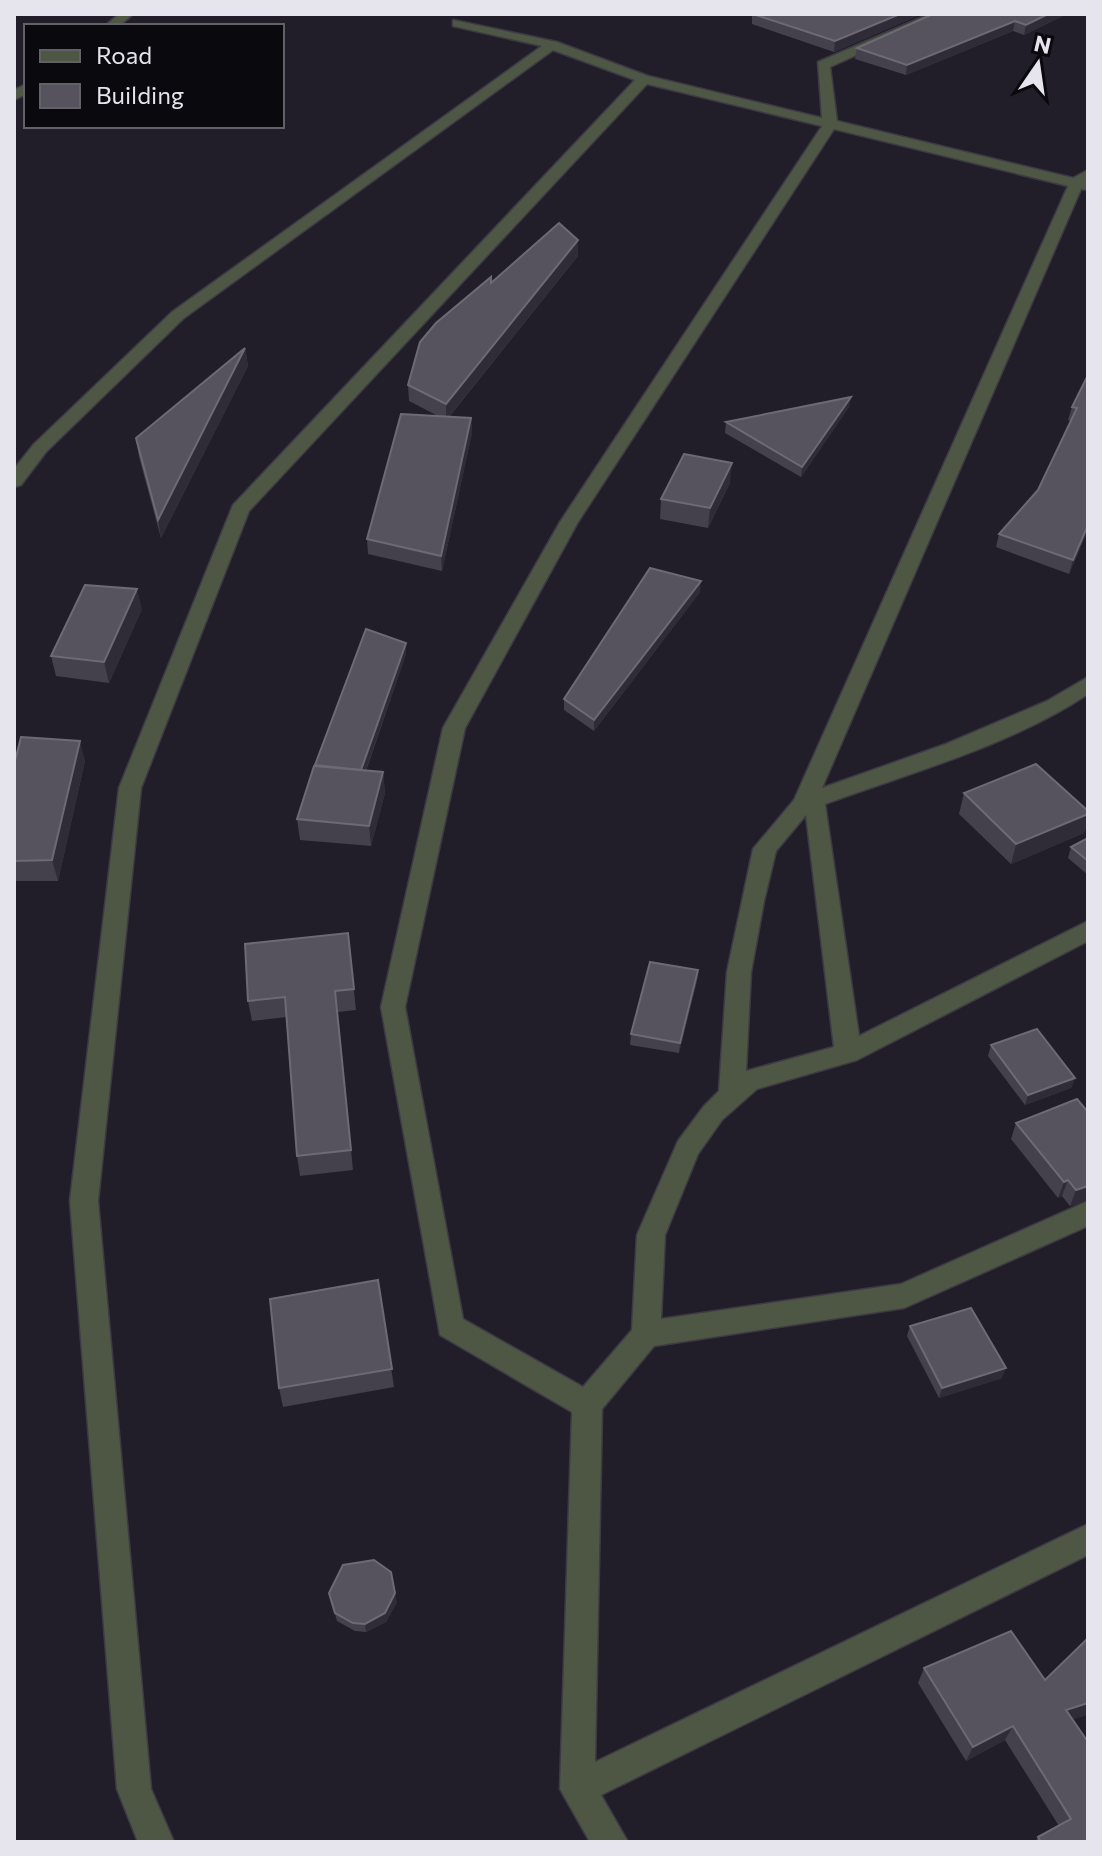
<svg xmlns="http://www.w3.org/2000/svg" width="1102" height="1856" viewBox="0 0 1102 1856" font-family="Commissioner,sans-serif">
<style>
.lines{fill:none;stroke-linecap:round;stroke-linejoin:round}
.minor-casing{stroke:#3d3a45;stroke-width:3}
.minor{fill:#4d5743;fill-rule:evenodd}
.wall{fill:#44414d}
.shaded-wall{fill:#2f2c38}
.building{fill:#56535e;stroke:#6c6a74;stroke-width:2}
</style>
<rect width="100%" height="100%" fill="#211e2a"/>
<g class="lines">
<defs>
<g id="minor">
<polygon points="119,14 133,14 119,26 105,26"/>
<path d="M930,14H947L830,67L837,121L1073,178L1088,170V190L1081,189L822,788L946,744L1047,701L1088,677V694C1010,746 912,772 825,804L859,1036L1088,921V941L857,1060L757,1089L722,1120L698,1154L665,1235L661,1319L901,1284L1088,1201V1226L904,1308L654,1346L602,1409L595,1762L1088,1524V1555L601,1795L628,1842H590L560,1789L572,1412L440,1335L381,1007L443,728L560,522L822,126L647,84L249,511L141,788L98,1201L151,1789L174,1842H138L117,1789L70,1201L119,788L233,505L635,80L553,50L184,318L46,452L21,485L14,487V469L34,444L172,312L542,46L453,26V20L557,42L648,76L822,118L818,62ZM834,129L1068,186L794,800L753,849L727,972L719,1091L704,1106L678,1141L637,1235L632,1330L583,1387L463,1319L405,1007L465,728L578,522ZM806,815L834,1047L746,1071L751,972L764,901L776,851Z"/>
<polygon points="26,84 26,94 14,100 14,90"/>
</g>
</defs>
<use href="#minor" class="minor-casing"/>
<use href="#minor" class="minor"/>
</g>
<g class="wall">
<polygon points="752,14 922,14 834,52 752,24"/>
<polygon points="933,14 1067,14 1024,35 1013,31 906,75 855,59 857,48"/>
<polygon points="578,240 578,256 449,417 471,418 472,433 442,571 368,554 367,539 438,416 409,401 408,385 491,283"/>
<polygon points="245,348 248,366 161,538 139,457 136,438"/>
<polygon points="1088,375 1088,530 1069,574 996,547 999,534 1038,490 1071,421 1068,420 1072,407"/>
<polygon points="849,407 801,477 725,433 726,422"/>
<polygon points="730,483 708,528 660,519 661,499"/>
<polygon points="700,592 594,731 564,710 564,699"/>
<polygon points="142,609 109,683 56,676 51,656"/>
<polygon points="406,643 406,654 366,771 383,772 385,793 371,846 300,840 297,819 315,765"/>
<polygon points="85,761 58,881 14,881 14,765"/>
<polygon points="964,793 1088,811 1088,820 1084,833 1011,864 959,814"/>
<polygon points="1088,838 1088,875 1068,858 1071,847"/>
<polygon points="348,933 356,1010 338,1012 353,1170 300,1176 297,1156 287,1017 252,1021 248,1001"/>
<polygon points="698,970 697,981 679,1053 630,1045 631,1034"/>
<polygon points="991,1045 1075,1078 1071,1088 1025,1105 988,1056"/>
<polygon points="1088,1112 1088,1200 1070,1206 1062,1196 1058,1198 1011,1139 1016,1123"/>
<polygon points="378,1280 394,1387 283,1407 279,1388"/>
<polygon points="910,1326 1002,1378 939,1398 907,1336"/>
<polygon points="329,1593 397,1602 386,1622 366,1632 355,1631 337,1621"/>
<polygon points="924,1668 1073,1720 1088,1842 1035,1842 1038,1837 1059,1826 1005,1740 966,1761 918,1683"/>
</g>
<g class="shaded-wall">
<polygon points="900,14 922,14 834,52 835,41"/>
<polygon points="1048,14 1067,14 1024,35 1026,25"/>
<polygon points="1015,21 1013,31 906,75 907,65"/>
<polygon points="578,240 578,256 446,420 446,404"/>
<polygon points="245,348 248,366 161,538 158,520"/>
<polygon points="851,397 849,407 801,477 802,467"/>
<polygon points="471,418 472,433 442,571 441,556"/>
<polygon points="732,463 730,483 708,528 710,508"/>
<polygon points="1088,525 1088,530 1069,574 1073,560"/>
<polygon points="701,581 700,592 594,731 594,720"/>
<polygon points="137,589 142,609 109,683 104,662"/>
<polygon points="406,643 406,654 362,781 361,770"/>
<polygon points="80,741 85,761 58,881 52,860"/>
<polygon points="383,772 385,793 371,846 369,826"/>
<polygon points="1088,814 1088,820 1084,833 1011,864 1016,844"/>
<polygon points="698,970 697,981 679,1053 680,1043"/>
<polygon points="335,991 338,1012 353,1170 351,1150"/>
<polygon points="1075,1078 1071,1088 1025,1105 1028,1095"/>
<polygon points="1068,1180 1062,1196 1058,1198 1064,1182"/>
<polygon points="1088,1186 1088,1200 1070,1206 1076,1190"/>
<polygon points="1006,1368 1002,1378 939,1398 942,1388"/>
<polygon points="395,1593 397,1602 386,1622 366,1632 365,1624"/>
<polygon points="1088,1703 1088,1715 1057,1724 1066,1710"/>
<polygon points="1013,1726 1005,1740 966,1761 973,1747"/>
</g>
<g class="building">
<polygon points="753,14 900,14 835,41"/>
<polygon points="933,14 1048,14 1026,25 1015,21 907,65 857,48"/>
<polygon points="559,223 578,240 446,404 408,385 420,342 436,323 491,277 491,283"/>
<polygon points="245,348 158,520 136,438"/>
<polygon points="1088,375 1088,525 1073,560 999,534 1038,490 1077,408 1072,407"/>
<polygon points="851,397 802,467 726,422"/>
<polygon points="401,414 471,418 441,556 367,539"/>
<polygon points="684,454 732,463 710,508 661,499"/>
<polygon points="650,568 701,581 594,720 564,699"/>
<polygon points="85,585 137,589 104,662 51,656"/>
<polygon points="366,629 406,643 361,770 315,765"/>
<polygon points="21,737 80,741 52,860 14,861 14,765"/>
<polygon points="1036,764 1088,811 1088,814 1016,844 964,793"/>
<polygon points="314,766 383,772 369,826 297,819"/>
<polygon points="1088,838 1088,861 1071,847"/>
<polygon points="348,933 354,989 335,991 351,1150 297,1156 285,997 248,1001 245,944"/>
<polygon points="650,962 698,970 680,1043 631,1034"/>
<polygon points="1037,1029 1075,1078 1028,1095 991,1045"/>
<polygon points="1077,1099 1088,1112 1088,1186 1076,1190 1068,1180 1064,1182 1016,1123"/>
<polygon points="378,1280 392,1369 279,1388 270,1299"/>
<polygon points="971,1308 1006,1368 942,1388 910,1326"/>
<polygon points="374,1560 391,1572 395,1593 385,1613 365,1624 353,1623 335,1613 329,1593 343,1565"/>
<polygon points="1011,1631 1045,1680 1088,1638 1088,1703 1066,1710 1088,1742 1088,1842 1041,1842 1038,1837 1071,1819 1013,1726 973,1747 924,1668"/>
</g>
<rect width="1102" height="1856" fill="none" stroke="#e6e4ec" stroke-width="32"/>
<rect x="24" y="24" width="260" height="104" fill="#0a090e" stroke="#626167" stroke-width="2"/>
<rect x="40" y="50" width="40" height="12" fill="#4d5743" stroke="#626167" stroke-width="2"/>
<text x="96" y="64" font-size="24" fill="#e6e4ec">Road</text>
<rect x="40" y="84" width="40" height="24" fill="#56535e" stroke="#626167" stroke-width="2"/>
<text x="96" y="104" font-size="24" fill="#e6e4ec">Building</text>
<g transform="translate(1038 64) rotate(13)" stroke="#0a090e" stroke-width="6" paint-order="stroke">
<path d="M0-6L14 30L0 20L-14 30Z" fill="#e6e4ec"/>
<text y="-12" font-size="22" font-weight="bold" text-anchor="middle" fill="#e6e4ec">N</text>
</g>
</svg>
